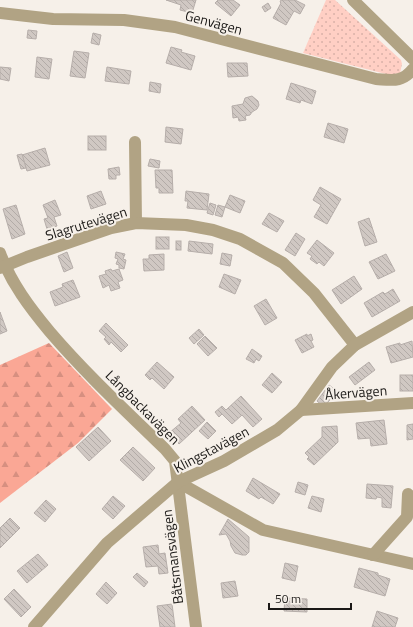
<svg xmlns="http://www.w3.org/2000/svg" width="413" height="627" viewBox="0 0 413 627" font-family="'Titillium Web',sans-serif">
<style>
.green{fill:url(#green-dots)}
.forest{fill:url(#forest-firs)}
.building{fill:url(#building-back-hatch);stroke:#b6aeaa}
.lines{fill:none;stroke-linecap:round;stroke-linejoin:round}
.minor{stroke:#b1a384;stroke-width:12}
.labels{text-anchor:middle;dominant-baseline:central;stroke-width:4;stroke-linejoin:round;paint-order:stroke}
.street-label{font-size:14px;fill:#1b1917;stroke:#f6f0e9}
</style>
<defs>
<pattern id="green-dots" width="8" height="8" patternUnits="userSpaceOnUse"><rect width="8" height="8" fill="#ffcfc4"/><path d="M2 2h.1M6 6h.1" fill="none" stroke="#dab1a8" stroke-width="1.8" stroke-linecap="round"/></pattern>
<pattern id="forest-firs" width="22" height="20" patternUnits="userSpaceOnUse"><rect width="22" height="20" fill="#faa795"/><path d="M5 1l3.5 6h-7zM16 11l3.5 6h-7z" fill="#d68f80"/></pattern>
<pattern id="building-back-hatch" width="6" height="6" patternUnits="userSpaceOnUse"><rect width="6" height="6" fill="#d0c8c3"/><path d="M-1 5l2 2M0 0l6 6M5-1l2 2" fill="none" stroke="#b2aba7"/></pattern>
</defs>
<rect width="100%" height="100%" fill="#f6f0e9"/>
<polygon class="green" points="326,0 335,0 401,60 402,64 400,73 390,75 303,53"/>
<polygon class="forest" points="49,343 112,409 78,443 0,503 0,365"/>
<g class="building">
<polygon points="166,0 196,0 192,13 180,10 181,5"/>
<polygon points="218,0 233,0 240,5 231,16 215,3"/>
<polygon points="281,0 295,0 305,5 300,14 294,11 286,25 273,18 281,3 280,2"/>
<polygon points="268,3 271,8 265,12 262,7"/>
<polygon points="28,30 37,31 36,39 27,38"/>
<polygon points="93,33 101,35 99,45 91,43"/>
<polygon points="171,47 182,50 181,52 195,56 191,70 166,63"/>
<polygon points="74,51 89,53 85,78 70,76"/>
<polygon points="37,57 52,59 49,79 35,77"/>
<polygon points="227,63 247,63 248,76 228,77"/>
<polygon points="0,67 11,68 9,81 0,79"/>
<polygon points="107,67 131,71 129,84 105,81"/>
<polygon points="150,82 161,84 160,93 149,91"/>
<polygon points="291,83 316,91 312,104 301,100 300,103 286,99"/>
<polygon points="252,96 258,101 259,105 257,109 252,112 250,115 245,116 246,120 239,121 238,117 233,118 232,106 243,104 245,98"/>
<polygon points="328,123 348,129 344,143 324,137"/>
<polygon points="166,127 183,129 181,144 165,142"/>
<rect x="88" y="136" width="18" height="14"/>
<polygon points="45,148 50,165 27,171 22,155"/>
<polygon points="22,154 26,168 21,169 17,155"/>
<polygon points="150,159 160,161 159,168 148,166"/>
<polygon points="119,167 120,175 116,175 116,179 109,179 108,169"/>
<polygon points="155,170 172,170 173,193 159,193 159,188 156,188"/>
<polygon points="320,187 341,199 327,224 314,217 321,205 313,200"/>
<polygon points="101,191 106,204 91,209 87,196"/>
<polygon points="186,191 209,194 207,210 187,208 188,201 185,201"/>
<polygon points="230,195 245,201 240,213 225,207"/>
<polygon points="55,200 61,215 54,217 57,226 47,229 44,219 48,218 43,205"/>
<polygon points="210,203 216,205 213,215 207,213"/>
<polygon points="16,205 25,234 12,239 3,209"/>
<polygon points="218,205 225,207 222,217 215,215"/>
<polygon points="269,213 284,221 277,232 262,224"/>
<polygon points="369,218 377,242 365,246 358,222"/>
<polygon points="296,233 305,239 295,256 285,250"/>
<rect x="156" y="237" width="13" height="12"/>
<polygon points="317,240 334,253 324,266 319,262 317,264 310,259 312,256 307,253"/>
<rect x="176" y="241" width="5" height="9"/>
<polygon points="189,241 213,244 212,254 188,251"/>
<polygon points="67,252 73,268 64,272 58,256"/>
<polygon points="116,252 125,254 123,259 126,260 124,269 119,268 119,265 116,264 118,259 115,258"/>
<polygon points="222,253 232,255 230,266 220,264"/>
<polygon points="164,254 164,270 144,271 143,259 149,259 149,255"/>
<polygon points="386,254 395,271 378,279 369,262"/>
<polygon points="111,269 112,271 119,269 123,280 118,282 120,288 111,291 109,285 103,288 99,276 106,274 105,271"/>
<polygon points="224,274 241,280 235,294 219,287"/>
<polygon points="354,276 362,289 341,304 332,290"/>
<polygon points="73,280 80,297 55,306 50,292 63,287 62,284"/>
<polygon points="393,289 400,301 372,317 364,303 383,292 385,294"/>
<polygon points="266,299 277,318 265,325 254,306"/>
<polygon points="0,312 7,331 0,334"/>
<polygon points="106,323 128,345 121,352 111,342 109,345 104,339 106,337 99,331"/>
<polygon points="199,329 204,335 194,344 189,338"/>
<polygon points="307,334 307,336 311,334 313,340 311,341 314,347 302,353 295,340"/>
<polygon points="205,336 217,348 208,356 197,344"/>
<polygon points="412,341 413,357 391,363 386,347 400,343 400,345"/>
<polygon points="252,349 262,356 259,361 256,359 254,363 246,359"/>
<polygon points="157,362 174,377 164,389 152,378 150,380 145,375"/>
<polygon points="369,362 375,370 355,385 349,377"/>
<polygon points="272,373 282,382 272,393 262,385"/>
<rect x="400" y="375" width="13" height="16"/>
<polygon points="329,385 337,391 324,407 317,401"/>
<polygon points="241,396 262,419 253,427 242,415 232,424 222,414 219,417 215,412 222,406 226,410"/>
<polygon points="192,406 205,420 179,444 169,433 181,423 178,419"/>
<polygon points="384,420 387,444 371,446 370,438 358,439 356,423"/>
<polygon points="207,422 216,431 208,439 199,431"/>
<polygon points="413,424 413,439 407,440 407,425"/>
<polygon points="337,426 338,442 314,465 307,459 309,457 305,453 322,437 322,427"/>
<polygon points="98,427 111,441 89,461 76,447"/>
<polygon points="133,447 155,468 143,481 120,460"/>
<polygon points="253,478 280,494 273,504 261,497 259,499 246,491"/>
<polygon points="298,482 308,485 305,495 295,492"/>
<polygon points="367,484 393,486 391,508 382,507 382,498 377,497 376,499 366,498"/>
<polygon points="113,496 125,506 113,519 102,509"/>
<polygon points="312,496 324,499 321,512 308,508"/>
<polygon points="46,500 56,509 45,522 34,513"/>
<polygon points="10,518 20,528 0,548 0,528"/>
<polygon points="228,519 249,537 249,552 246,555 242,555 235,553 231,546 230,541 226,534 219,535"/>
<polygon points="158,545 159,554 165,553 168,573 159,574 158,566 146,567 143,547"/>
<polygon points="38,554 48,565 27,583 17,571"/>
<polygon points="285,563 298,566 295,581 282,578"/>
<polygon points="359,568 378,573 378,575 390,579 385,596 354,587"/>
<polygon points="137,573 148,582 144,587 133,577"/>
<polygon points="235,581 238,596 223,598 221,583"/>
<polygon points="106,582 117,593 107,604 96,594"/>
<polygon points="14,589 31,607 21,617 4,599"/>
<polygon points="285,598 307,599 307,612 284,611"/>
<polygon points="172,604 175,627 160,627 157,606"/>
<polygon points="377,611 398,618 395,627 372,627"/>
</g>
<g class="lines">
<g class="minor">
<polyline points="353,0 413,59"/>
<path d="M0,13L53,19L124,20L175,27L376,79C392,80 402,83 413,69"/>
<polyline points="135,142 136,223"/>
<path d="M0,253C11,283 30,308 50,332C86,374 126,411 165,449L175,461L196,627"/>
<polyline points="0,268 27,257 111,228 136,223 186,225 213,230 240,239 283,263 314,293 355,345"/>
<polyline points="301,410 413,403"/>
<polyline points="178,482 263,530 413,564"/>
<polyline points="373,555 407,517 408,494"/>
<polyline points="34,627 107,543 178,482 224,461 277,430 301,410 332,367 355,345 413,312"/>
</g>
</g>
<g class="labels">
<g class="street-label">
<text transform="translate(214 22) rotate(15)">Genvägen</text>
<text transform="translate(86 223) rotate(-17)">Slagrutevägen</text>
<text transform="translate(356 392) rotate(-4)">Åkervägen</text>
<text transform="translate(143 407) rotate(45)">Långbackavägen</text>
<text transform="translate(211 449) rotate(-28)">Klingstavägen</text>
<text transform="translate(172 557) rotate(-97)">Båtsmansvägen</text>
</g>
</g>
<path d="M269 603v6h82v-6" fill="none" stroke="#1b1917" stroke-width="2"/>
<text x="275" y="603" font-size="12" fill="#1b1917" stroke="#f6f0e9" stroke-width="3" paint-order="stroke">50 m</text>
</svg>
